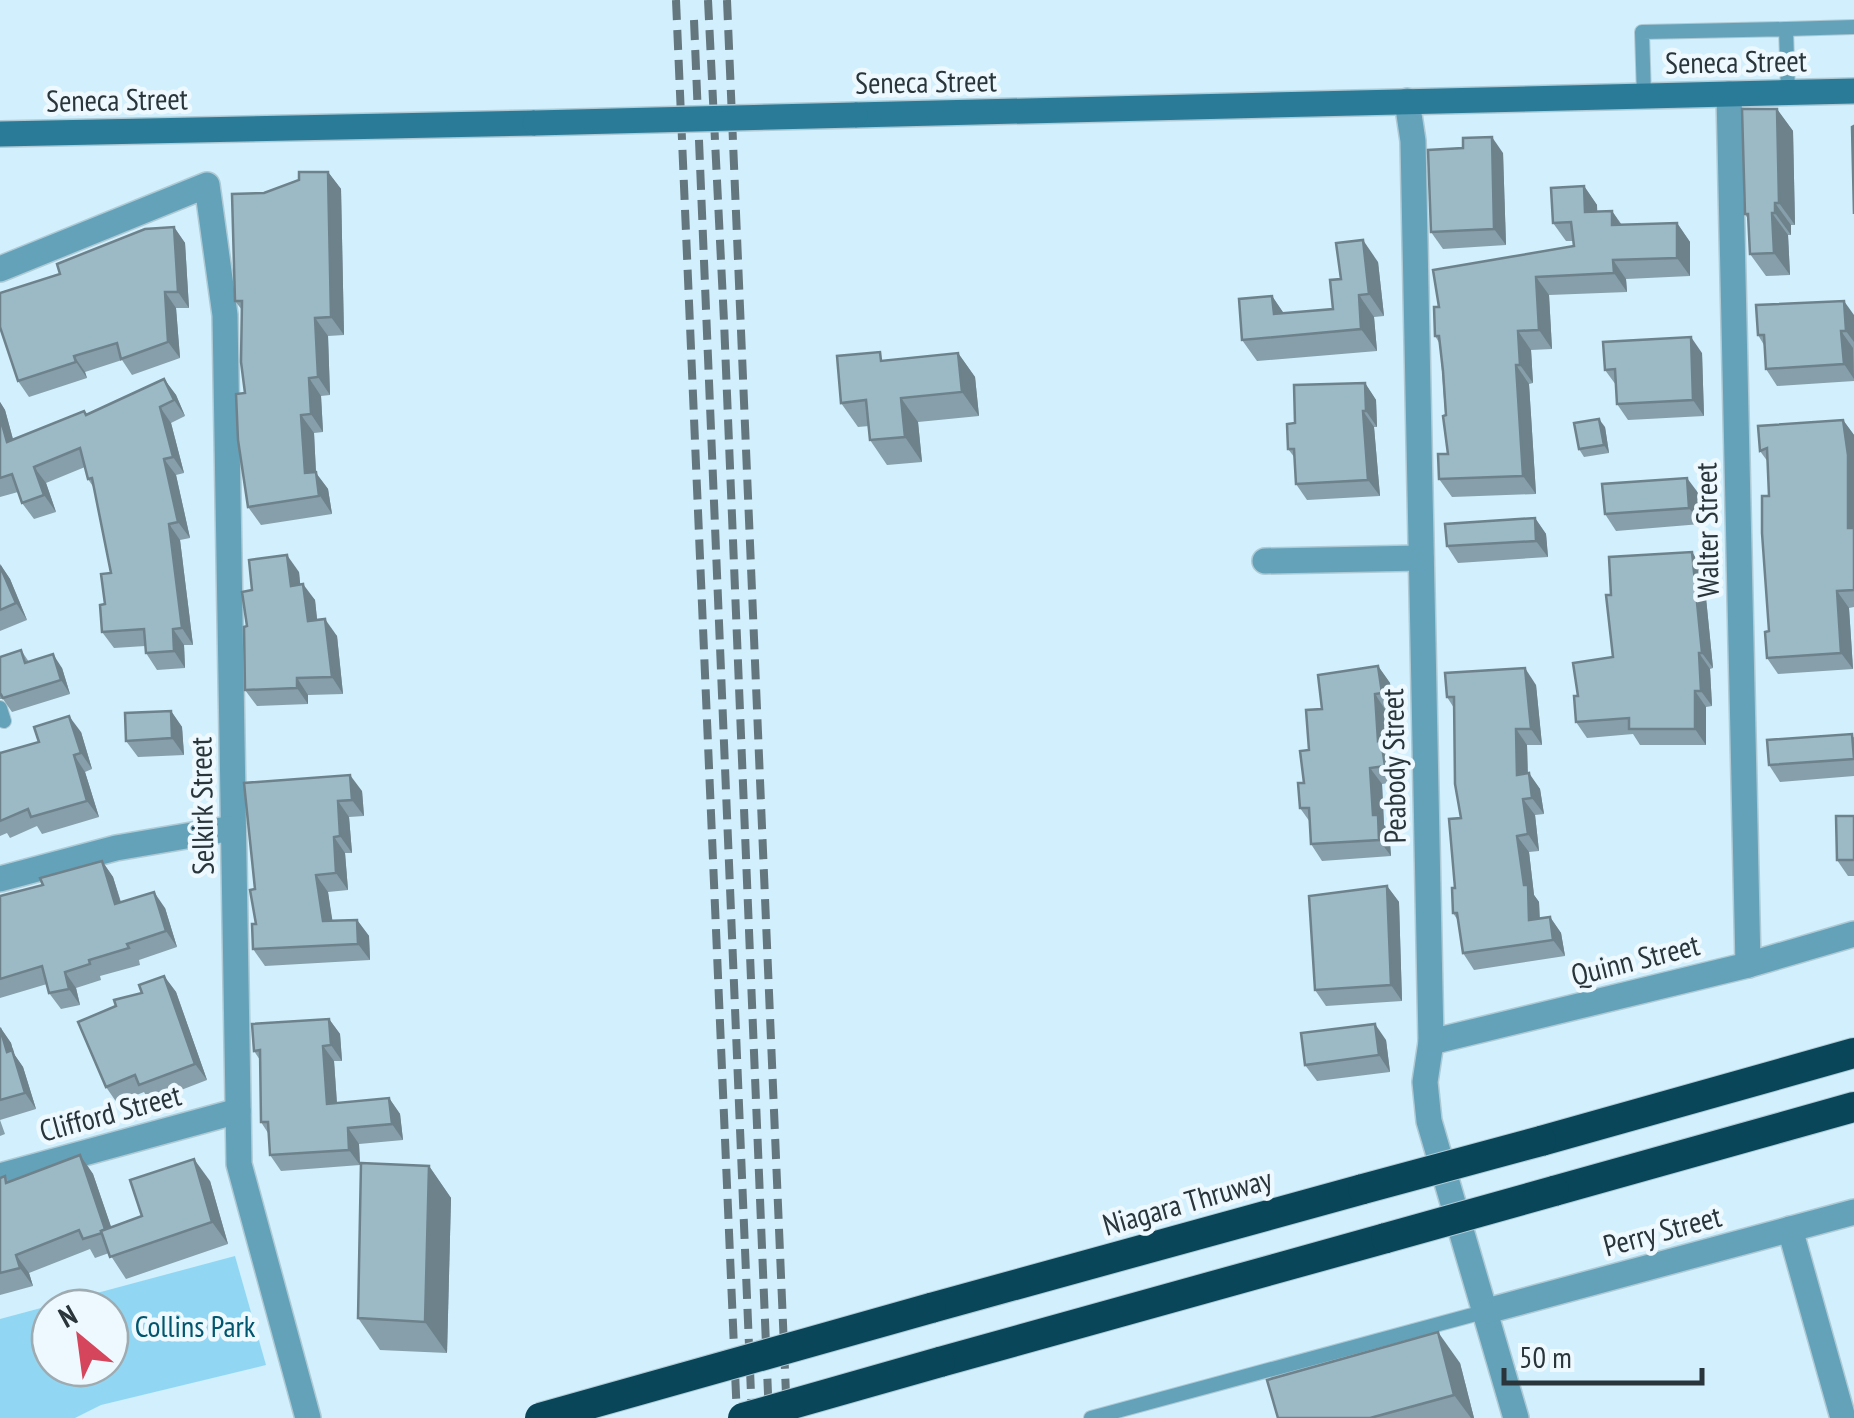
<svg xmlns="http://www.w3.org/2000/svg" width="1854" height="1418" viewBox="0 0 1854 1418" font-family="'PT Sans Narrow',sans-serif">
<style>
.green{fill:#91d7f3;fill-rule:evenodd}
.lines{fill:none;stroke-linecap:round;stroke-linejoin:round}
.service-casing{stroke:#afcad5;stroke-width:16}
.minor-casing{stroke:#afcad5;stroke-width:28}
.secondary-casing{stroke:#afcad5;stroke-width:28}
.motorway-casing{stroke:#afcad5;stroke-width:32}
.service{stroke:#64a2ba;stroke-width:14}
.minor{stroke:#64a2ba;stroke-width:25}
.secondary{stroke:#297b98;stroke-width:25}
.motorway{stroke:#094659;stroke-width:30}
.rail{stroke:#64777f;stroke-width:8;stroke-dasharray:20 10;stroke-linecap:butt}
.secondary-bridge-casing{stroke:#afcad5;stroke-width:28;stroke-linecap:butt}
.motorway-bridge-casing{stroke:#afcad5;stroke-width:32;stroke-linecap:butt}
.secondary-bridge{stroke:#297b98;stroke-width:25}
.motorway-bridge{stroke:#094659;stroke-width:30}
.wall{fill:#869faa}
.shaded-wall{fill:#6d828b}
.building{fill:#9cb9c6;stroke:#6d828b;stroke-width:2.5}
.labels{text-anchor:middle;dominant-baseline:central;stroke-width:9;stroke-linejoin:round;paint-order:stroke}
.street-label{font-size:30px;fill:#29353a;stroke:#edf9fe}
.park-label{font-size:30px;fill:#00566e;stroke:#edf9fe}
</style>
<rect width="100%" height="100%" fill="#d1effc"/>
<path class="green" d="M235,1256L266,1365L101,1405L75,1418H0V1319ZM50,1308H110V1368H50Z"/>
<g class="lines">
<defs>
<g id="service">
<polyline points="1786,29 1854,27"/>
<polyline points="1644,96 1642,32 1786,29 1788,93"/>
<polyline points="0,708 4,721"/>
<polyline points="1091,1418 1487,1311"/>
</g>
<g id="minor">
<polyline points="1729,94 1748,965"/>
<polyline points="1407,101 1413,141 1431,1042 1425,1082 1429,1121 1516,1418"/>
<polyline points="0,269 207,185 225,315 239,1164 308,1418"/>
<polyline points="1265,561 1421,558"/>
<polyline points="0,879 116,848 233,828"/>
<polyline points="1431,1042 1748,965 1854,934"/>
<polyline points="0,1176 238,1111"/>
<polyline points="1790,1229 1843,1418"/>
<polyline points="1487,1311 1854,1212"/>
</g>
<g id="secondary">
<polyline points="855,115 1854,91"/>
<polyline points="0,134 535,123"/>
</g>
<g id="motorway">
<polyline points="1541,1141 1854,1053"/>
<polyline points="1554,1191 1854,1107"/>
<polyline points="931,1308 1363,1189"/>
<polyline points="940,1362 1386,1238"/>
</g>
</defs>
<use href="#service" class="service-casing"/>
<use href="#minor" class="minor-casing"/>
<use href="#secondary" class="secondary-casing"/>
<use href="#motorway" class="motorway-casing"/>
<use href="#service" class="service"/>
<use href="#minor" class="minor"/>
<use href="#secondary" class="secondary"/>
<use href="#motorway" class="motorway"/>
<g class="rail">
<polyline points="676,0 737,1418"/>
<polyline points="708,0 724,321 769,1418"/>
<polyline points="727,0 787,1418"/>
<polyline points="694,20 752,1418"/>
</g>
<defs>
<polyline id="secondary-bridge" points="535,123 855,115"/>
<g id="motorway-bridge">
<polyline points="1363,1189 1541,1141"/>
<polyline points="1386,1238 1554,1191"/>
<polyline points="540,1418 931,1308"/>
<polyline points="743,1418 940,1362"/>
</g>
</defs>
<use href="#secondary-bridge" class="secondary-bridge-casing"/>
<use href="#motorway-bridge" class="motorway-bridge-casing"/>
<use href="#secondary-bridge" class="secondary-bridge"/>
<use href="#motorway-bridge" class="motorway-bridge"/>
</g>
<g class="wall">
<polygon points="1777,109 1793,131 1795,225 1791,225 1791,235 1788,235 1790,275 1766,276 1750,254 1748,219 1745,214"/>
<polygon points="1463,148 1503,153 1506,245 1443,249 1431,232"/>
<polygon points="328,172 341,189 344,335 328,336 330,395 321,396 323,432 314,433 316,473 328,489 332,514 261,525 248,507 242,310 235,301 264,193"/>
<polygon points="1584,186 1597,205 1597,211 1612,211 1622,225 1677,223 1690,242 1690,276 1626,279 1627,292 1549,295 1552,349 1531,350 1533,383 1529,384 1536,494 1452,497 1439,479 1448,454 1440,344 1435,336 1439,307 1574,246 1573,241 1566,241 1553,223"/>
<polygon points="174,227 185,243 189,308 176,308 180,358 132,375 122,360 85,372 87,378 29,397 18,381 60,274"/>
<polygon points="1378,262 1384,316 1374,317 1377,351 1257,361 1242,340 1272,296 1284,314 1333,309 1341,279"/>
<polygon points="1854,315 1854,381 1777,386 1766,369 1764,345 1758,335"/>
<polygon points="958,353 975,377 979,416 918,422 922,462 887,465 870,440 869,426 858,427 841,403 886,360"/>
<polygon points="1702,353 1704,416 1628,420 1617,404 1616,385 1605,370"/>
<polygon points="164,379 176,395 185,416 171,423 184,473 176,475 190,538 180,540 193,645 184,645 185,668 157,670 146,653 145,646 114,648 102,632 105,604 111,573 94,488 88,479 85,467 46,483 56,512 34,519 22,503 18,492 0,497 0,402 5,410 13,439 84,411 86,415"/>
<polygon points="1365,383 1376,400 1377,427 1374,427 1380,496 1307,500 1296,484 1295,458 1288,449"/>
<polygon points="1843,420 1854,435 1854,607 1849,608 1853,669 1778,674 1767,658 1769,631 1769,496 1768,462 1760,451"/>
<polygon points="1605,427 1609,453 1584,457 1579,449"/>
<polygon points="1699,494 1701,524 1616,531 1605,514"/>
<polygon points="1535,518 1546,534 1548,557 1458,563 1447,546"/>
<polygon points="0,564 10,579 27,620 0,631"/>
<polygon points="1703,568 1713,668 1710,669 1712,706 1706,707 1706,745 1640,745 1633,734 1587,738 1576,722 1578,696"/>
<polygon points="299,572 300,584 315,600 317,620 337,636 343,694 308,695 308,704 257,706 245,690 247,626 252,590"/>
<polygon points="21,650 29,662 62,668 70,694 12,712 3,699 0,699 0,657"/>
<polygon points="1378,666 1390,683 1393,710 1386,711 1389,751 1393,757 1396,782 1382,784 1384,825 1389,831 1391,856 1322,861 1311,844 1310,822 1300,808 1309,750 1322,709"/>
<polygon points="1536,685 1542,745 1527,745 1528,773 1540,789 1544,814 1535,815 1539,851 1529,852 1534,895 1539,902 1540,918 1550,917 1561,933 1565,956 1474,970 1463,953 1459,922 1453,913 1461,818 1454,708 1447,697"/>
<polygon points="171,711 182,727 184,755 138,757 126,741"/>
<polygon points="81,732 92,769 85,772 99,817 42,834 37,826 10,838 7,833 0,836 0,751 1,753"/>
<polygon points="1854,737 1854,776 1780,782 1769,765"/>
<polygon points="244,783 362,791 364,816 349,817 352,853 345,853 348,890 328,892 332,921 357,920 369,936 370,960 265,966 253,949 256,924 255,889"/>
<polygon points="1854,816 1854,876 1848,876 1837,860"/>
<polygon points="102,861 113,877 121,902 165,908 177,947 139,960 140,965 100,976 101,980 76,988 80,1005 61,1009 49,993 47,984 0,998 0,896 43,885"/>
<polygon points="1387,886 1399,902 1402,1001 1326,1006 1315,990"/>
<polygon points="164,976 176,992 207,1080 150,1102 144,1092 117,1103 106,1087 116,1006 142,993"/>
<polygon points="329,1019 340,1034 342,1061 334,1061 337,1103 389,1098 400,1114 403,1140 359,1144 360,1165 281,1171 270,1155 268,1133 261,1122 260,1060 254,1051"/>
<polygon points="0,1027 11,1043 14,1054 23,1067 36,1109 0,1120 5,1134 0,1136"/>
<polygon points="1386,1040 1390,1072 1317,1081 1305,1065"/>
<polygon points="80,1155 93,1174 111,1227 142,1216 210,1181 228,1244 126,1279 109,1253 95,1258 90,1249 29,1273 33,1286 0,1295 0,1178 5,1176 9,1182"/>
<polygon points="429,1166 451,1198 447,1353 380,1350 358,1318"/>
<polygon points="1460,1363 1474,1418 1278,1418"/>
</g>
<g class="shaded-wall">
<polygon points="1777,109 1793,131 1795,225 1779,203"/>
<polygon points="1492,137 1503,153 1506,245 1494,229"/>
<polygon points="328,172 341,189 344,335 331,317"/>
<polygon points="1584,186 1597,205 1598,230 1585,212"/>
<polygon points="1775,203 1791,225 1791,235 1775,213"/>
<polygon points="1612,211 1624,229 1612,225"/>
<polygon points="1772,213 1788,235 1790,275 1774,253"/>
<polygon points="1677,223 1690,242 1690,276 1677,258"/>
<polygon points="174,227 185,243 189,308 178,292"/>
<polygon points="1363,240 1378,262 1384,316 1369,294"/>
<polygon points="1613,260 1626,279 1627,292 1614,273"/>
<polygon points="1536,277 1549,295 1552,349 1539,330"/>
<polygon points="165,292 176,308 180,358 168,342"/>
<polygon points="1359,295 1374,317 1377,351 1361,329"/>
<polygon points="1272,296 1287,318 1274,314"/>
<polygon points="1844,301 1854,315 1854,342 1846,331"/>
<polygon points="315,318 328,336 330,395 318,377"/>
<polygon points="1518,331 1531,350 1533,383 1520,365"/>
<polygon points="1841,331 1853,348 1854,379 1844,364"/>
<polygon points="1691,337 1702,353 1704,416 1693,400"/>
<polygon points="958,353 975,377 979,416 962,392"/>
<polygon points="74,356 85,372 87,378 76,362"/>
<polygon points="1516,365 1529,384 1536,494 1523,476"/>
<polygon points="309,378 321,396 323,432 311,414"/>
<polygon points="164,379 176,395 185,416 174,400"/>
<polygon points="1365,383 1376,400 1377,427 1366,411"/>
<polygon points="901,398 918,422 922,462 905,437"/>
<polygon points="0,402 5,410 18,458 7,442 0,417"/>
<polygon points="160,407 171,423 184,473 173,457"/>
<polygon points="1363,411 1374,427 1380,496 1368,480"/>
<polygon points="301,415 314,433 316,473 328,489 332,514 305,473"/>
<polygon points="1599,419 1605,427 1609,453 1604,445"/>
<polygon points="1843,420 1854,435 1854,536 1848,528"/>
<polygon points="164,459 176,475 190,538 178,522"/>
<polygon points="34,467 46,483 56,512 44,495"/>
<polygon points="1687,478 1699,494 1701,524 1689,508"/>
<polygon points="1535,518 1546,534 1548,557 1536,541"/>
<polygon points="169,524 180,540 193,645 182,628"/>
<polygon points="1692,552 1703,568 1713,668 1702,653"/>
<polygon points="287,555 299,572 302,602 291,586"/>
<polygon points="0,564 10,579 27,620 16,603"/>
<polygon points="303,584 315,600 319,637 308,621"/>
<polygon points="1837,591 1849,608 1853,669 1841,653"/>
<polygon points="325,619 337,636 343,694 332,677"/>
<polygon points="173,629 184,645 185,668 174,651"/>
<polygon points="1699,653 1710,669 1712,706 1701,691"/>
<polygon points="53,654 62,668 70,694 61,680"/>
<polygon points="1378,666 1390,683 1393,710 1382,693"/>
<polygon points="1525,668 1536,685 1542,745 1531,729"/>
<polygon points="297,678 308,695 308,704 297,688"/>
<polygon points="1695,691 1706,707 1706,745 1695,729"/>
<polygon points="1375,694 1386,711 1389,751 1393,757 1396,782 1385,766 1378,741"/>
<polygon points="171,711 182,727 184,755 172,738"/>
<polygon points="69,716 81,732 92,769 81,753"/>
<polygon points="1516,729 1527,745 1528,791 1517,775"/>
<polygon points="74,755 85,772 99,817 87,801"/>
<polygon points="1370,768 1382,784 1384,825 1389,831 1391,856 1379,840 1373,815"/>
<polygon points="1529,773 1540,789 1544,814 1532,798"/>
<polygon points="350,775 362,791 364,816 352,800"/>
<polygon points="1523,799 1535,815 1539,851 1528,834"/>
<polygon points="338,801 349,817 352,853 340,836"/>
<polygon points="1517,836 1529,852 1534,895 1539,902 1540,936 1529,920"/>
<polygon points="334,837 345,853 348,890 336,873"/>
<polygon points="102,861 113,877 126,920 115,904"/>
<polygon points="316,875 328,892 335,937 323,921"/>
<polygon points="1387,886 1399,902 1402,1001 1391,985"/>
<polygon points="154,892 165,908 177,947 166,931"/>
<polygon points="1550,917 1561,933 1565,956 1553,940"/>
<polygon points="357,920 369,936 370,960 358,944"/>
<polygon points="65,972 76,988 80,1005 69,989"/>
<polygon points="164,976 176,992 207,1080 195,1064"/>
<polygon points="329,1019 340,1034 342,1061 331,1045"/>
<polygon points="1375,1024 1386,1040 1390,1072 1379,1055"/>
<polygon points="0,1027 11,1043 14,1054 23,1067 36,1109 25,1093 7,1052"/>
<polygon points="323,1046 334,1061 338,1120 327,1104"/>
<polygon points="389,1098 400,1114 403,1140 392,1124"/>
<polygon points="348,1128 359,1144 360,1165 349,1150"/>
<polygon points="80,1155 93,1174 119,1250 106,1231"/>
<polygon points="194,1159 210,1181 228,1244 212,1222"/>
<polygon points="429,1166 451,1198 447,1353 425,1322"/>
<polygon points="16,1255 29,1273 33,1286 20,1268"/>
<polygon points="1438,1332 1460,1363 1474,1418 1471,1418 1454,1395"/>
</g>
<g class="building">
<polygon points="1742,109 1777,109 1779,203 1775,203 1775,213 1772,213 1774,253 1750,254 1748,214 1745,214"/>
<polygon points="1854,126 1854,214 1852,127"/>
<polygon points="1492,137 1494,229 1431,232 1428,150 1463,148 1463,138"/>
<polygon points="299,172 328,172 331,317 315,318 318,377 309,378 311,414 301,415 305,473 316,472 319,496 248,507 238,440 236,394 245,393 241,362 242,301 235,301 232,194 264,193 299,180"/>
<polygon points="1584,186 1585,212 1612,211 1612,225 1677,223 1677,258 1613,260 1614,273 1536,277 1539,330 1518,331 1520,365 1516,365 1523,476 1439,479 1438,454 1448,454 1443,416 1446,415 1443,371 1439,336 1435,336 1434,307 1439,307 1433,270 1574,246 1571,222 1553,223 1551,188"/>
<polygon points="174,227 178,292 165,292 168,342 121,359 117,343 74,356 76,362 18,381 0,327 0,293 60,274 57,264 145,229"/>
<polygon points="1363,240 1369,294 1359,295 1361,329 1242,340 1239,299 1272,296 1274,314 1333,309 1330,280 1341,279 1336,243"/>
<polygon points="1844,301 1846,331 1841,331 1844,364 1766,369 1764,335 1758,335 1756,305"/>
<polygon points="1691,337 1693,400 1617,404 1615,369 1605,370 1603,342"/>
<polygon points="880,352 881,361 958,353 962,392 901,398 905,437 870,440 866,400 841,403 837,356"/>
<polygon points="164,379 174,400 160,407 173,457 164,459 178,522 169,524 182,628 173,629 174,651 146,653 144,629 102,632 100,605 105,604 101,574 111,573 92,478 88,479 80,448 34,467 44,495 22,503 12,474 0,478 0,417 7,442 84,411 86,415"/>
<polygon points="1365,383 1366,411 1363,411 1368,480 1296,484 1294,449 1288,449 1287,424 1295,423 1294,385"/>
<polygon points="1599,419 1604,445 1579,449 1574,423"/>
<polygon points="1843,420 1848,455 1848,528 1854,528 1854,590 1837,591 1841,653 1767,658 1765,632 1769,631 1762,533 1762,496 1769,496 1767,448 1760,451 1758,426"/>
<polygon points="1687,478 1689,508 1605,514 1602,484"/>
<polygon points="1535,518 1536,541 1447,546 1445,524"/>
<polygon points="1692,552 1702,653 1699,653 1701,691 1695,691 1695,729 1629,729 1629,718 1576,722 1574,696 1578,696 1573,663 1613,657 1606,595 1611,595 1609,557"/>
<polygon points="287,555 291,586 303,584 308,621 325,619 332,677 297,678 297,688 245,690 244,627 247,626 242,592 252,590 249,560"/>
<polygon points="0,566 16,603 0,610"/>
<polygon points="21,650 25,663 53,654 61,680 3,698 0,693 0,657"/>
<polygon points="1378,666 1382,693 1375,694 1378,741 1381,740 1385,766 1370,768 1373,815 1378,815 1379,840 1311,844 1309,808 1300,808 1298,783 1304,783 1300,751 1309,750 1306,710 1322,709 1318,675"/>
<polygon points="1525,668 1531,729 1516,729 1517,775 1529,773 1532,798 1523,799 1528,834 1517,836 1524,885 1528,885 1529,920 1550,917 1553,940 1463,953 1457,913 1453,913 1452,888 1455,888 1449,819 1461,818 1455,784 1454,697 1447,697 1445,673"/>
<polygon points="171,711 172,738 126,741 125,713"/>
<polygon points="69,716 81,753 74,755 87,801 31,817 28,809 0,821 0,753 39,742 34,727"/>
<polygon points="1852,734 1854,759 1769,765 1767,740"/>
<polygon points="350,775 352,800 338,801 340,836 334,837 336,873 316,875 323,921 357,920 358,944 253,949 252,924 256,924 250,890 255,889 244,783"/>
<polygon points="1836,816 1854,816 1854,860 1837,860"/>
<polygon points="102,861 115,904 154,892 166,931 127,944 129,948 89,960 90,964 65,972 69,989 49,993 42,966 0,979 0,896 43,885 40,878"/>
<polygon points="1387,886 1391,985 1315,990 1309,896"/>
<polygon points="164,976 195,1064 139,1085 135,1075 106,1087 78,1022 116,1006 114,1000 142,993 139,985"/>
<polygon points="329,1019 331,1045 323,1046 327,1104 389,1098 392,1124 348,1128 349,1150 270,1155 268,1122 261,1122 260,1050 254,1051 252,1024"/>
<polygon points="1375,1024 1379,1055 1305,1065 1301,1033"/>
<polygon points="0,1028 7,1052 12,1050 25,1093 0,1100"/>
<polygon points="80,1155 105,1229 101,1231 102,1233 83,1239 79,1230 16,1255 20,1268 0,1273 0,1178 5,1176 6,1183"/>
<polygon points="194,1159 212,1222 110,1257 101,1231 142,1216 130,1180"/>
<polygon points="361,1163 429,1166 425,1322 358,1318"/>
<polygon points="1438,1332 1454,1395 1370,1418 1278,1418 1267,1380"/>
</g>
<g class="labels">
<g class="street-label">
<text transform="translate(1736 61) rotate(-1)">Seneca Street</text>
<text transform="translate(926 81) rotate(-1)">Seneca Street</text>
<text transform="translate(117 99) rotate(-1)">Seneca Street</text>
<text transform="translate(1706 530) rotate(-91)">Walter Street</text>
<text transform="translate(1393 766) rotate(-91)">Peabody Street</text>
<text transform="translate(201 806) rotate(-91)">Selkirk Street</text>
<text transform="translate(1635 959) rotate(-14)">Quinn Street</text>
<text transform="translate(110 1112) rotate(-15)">Clifford Street</text>
<text transform="translate(1187 1201) rotate(-16)">Niagara Thruway</text>
<text transform="translate(1662 1230) rotate(-15)">Perry Street</text>
</g>
<g class="park-label">
<text x="195" y="1325">Collins Park</text>
</g>
</g>
<g transform="translate(80 1338) rotate(331)"><circle r="48" fill="#edf9fe" stroke="#9fabb0" stroke-width="2.5"/>
<path d="M0-8L18 38L0 25L-18 38Z" fill="#d5455c"/>
<text y="-15" font-size="28" font-weight="bold" text-anchor="middle" fill="#29353a">N</text>
</g>
<path d="M1504 1368v15h198v-15" fill="none" stroke="#29353a" stroke-width="5"/>
<text x="1519" y="1368" font-size="30" fill="#29353a" stroke="#edf9fe" stroke-width="8" paint-order="stroke">50 m</text>
</svg>
